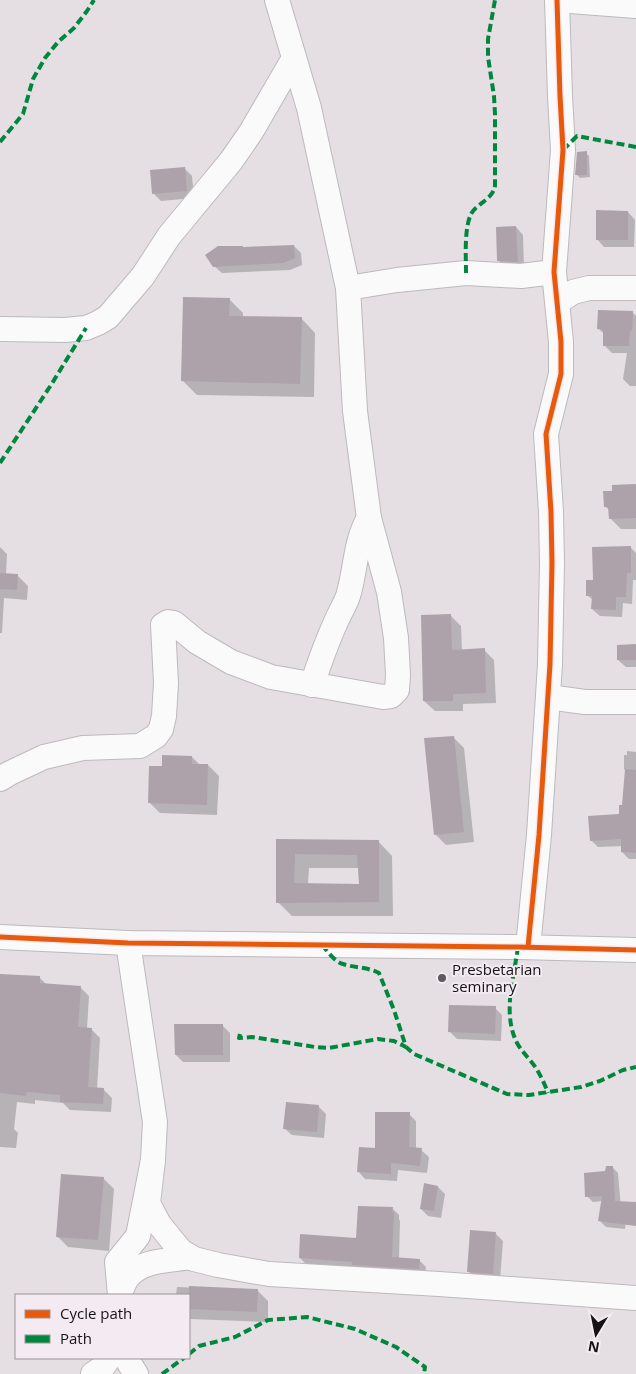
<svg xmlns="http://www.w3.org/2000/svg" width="636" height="1374" viewBox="0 0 636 1374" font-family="'Open Sans',sans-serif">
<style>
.shadow{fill:#0003;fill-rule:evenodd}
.building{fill:#ada2aa;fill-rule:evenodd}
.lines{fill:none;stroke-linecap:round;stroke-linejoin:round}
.minor-casing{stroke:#bdb9bc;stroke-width:26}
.minor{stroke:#fbfafb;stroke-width:24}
.quiet{stroke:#00873e;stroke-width:4;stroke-dasharray:8 4;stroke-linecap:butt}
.cycleway-casing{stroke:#f4eaf1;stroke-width:8}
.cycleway{stroke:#e8590c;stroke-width:5}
.poi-dot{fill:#5e5a5d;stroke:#f4eaf1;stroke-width:2}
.labels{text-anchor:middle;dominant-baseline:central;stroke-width:4;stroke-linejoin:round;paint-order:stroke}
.poi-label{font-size:15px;fill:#161315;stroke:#f4eaf1;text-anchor:start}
</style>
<rect width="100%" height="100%" fill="#e5dfe3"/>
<g class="shadow">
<polygon points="586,153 589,156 590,177 580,178 576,174"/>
<polygon points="185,169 192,176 194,198 161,201 154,194"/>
<polygon points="628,212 635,220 634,247 604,247 597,239"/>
<polygon points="516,227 523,235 524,269 506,268 498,260"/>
<polygon points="294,246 301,253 302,265 290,270 222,273 214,266 244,248"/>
<polygon points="229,299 243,313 243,317 301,318 315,333 314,397 197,395 183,381"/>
<polygon points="632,312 636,316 636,386 630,386 623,379 627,353 612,353 604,345 605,335 599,329"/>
<polygon points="636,485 636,529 621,529 610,518 610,511 605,506 613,492"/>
<polygon points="0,547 7,554 6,574 17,575 28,586 27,600 4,598 2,633 0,633"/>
<polygon points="630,547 636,553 636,580 633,580 632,604 623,603 622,617 600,616 592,609 593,600 587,595 594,581"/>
<polygon points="451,616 461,626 462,651 484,650 494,660 496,703 463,704 463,711 435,711 424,701"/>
<polygon points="636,646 636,667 626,667 618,660"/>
<polygon points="453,737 464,748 474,842 446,845 435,834"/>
<polygon points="627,751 636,752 636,859 629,859 622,852 623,846 598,847 591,840 620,815 623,806 626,771 624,769 624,755 627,755"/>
<polygon points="192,757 200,765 208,765 219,776 217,815 160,813 149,802 163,767"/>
<path d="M277,840L378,841L392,856L393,916H292L278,902ZM309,868H359L360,886L308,884Z"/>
<polygon points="0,975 39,977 47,985 80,987 89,996 87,1029 91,1029 100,1038 97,1089 103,1089 112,1098 111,1112 70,1110 63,1103 35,1100 35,1104 17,1102 14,1129 18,1133 16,1148 0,1147"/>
<polygon points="495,1008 502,1015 501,1041 457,1039 450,1032"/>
<polygon points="222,1025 230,1033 230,1062 183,1062 176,1055"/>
<polygon points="319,1107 326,1114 324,1138 292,1135 284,1128"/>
<polygon points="409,1114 416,1121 416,1149 421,1150 429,1157 427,1173 398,1170 397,1181 365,1179 358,1171 376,1149"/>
<polygon points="612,1167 618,1173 621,1208 627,1214 625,1229 606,1227 600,1221 602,1201 593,1202 587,1196"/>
<polygon points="103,1178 114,1189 109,1251 68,1247 57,1236"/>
<polygon points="438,1187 445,1194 441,1218 428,1216 421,1209"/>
<polygon points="392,1208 399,1215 399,1219 400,1221 399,1259 419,1260 426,1267 425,1275 307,1265 300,1258 358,1239"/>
<polygon points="496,1234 503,1241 500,1280 476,1278 468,1271"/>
<polygon points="177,1287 257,1290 268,1301 268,1322 189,1319 189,1295 176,1295"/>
</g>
<g class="building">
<polygon points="587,151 587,175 575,175 577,152"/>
<polygon points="185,167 187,191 152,194 150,170"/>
<polygon points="596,210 628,211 628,240 596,240"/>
<polygon points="516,226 518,262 497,261 496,227"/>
<polygon points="294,245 295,258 283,263 213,267 205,255 218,246 243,246 243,247"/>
<polygon points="183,297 230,298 229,316 302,317 300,384 181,381"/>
<polygon points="598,310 633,311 632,331 630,330 629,346 603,346 603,330 597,329"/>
<polygon points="636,484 636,518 609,519 608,507 604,507 603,491 612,491 612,485"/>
<polygon points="631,546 631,573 627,573 626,597 616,597 616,610 591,609 592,596 586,596 586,580 593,580 592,547"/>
<polygon points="0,573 18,574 17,590 0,589"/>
<polygon points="451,614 452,650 485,648 486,693 453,694 453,701 423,701 421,615"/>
<polygon points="636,644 636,660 617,660 617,645"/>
<polygon points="454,736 464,832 434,835 424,738"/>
<polygon points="162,755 192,756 192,764 208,764 207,805 148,803 149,766 162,766"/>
<polygon points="625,769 636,770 636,853 621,852 621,839 590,841 588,816 619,814 619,805 622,805"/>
<path d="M276,839L379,840V902L276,903ZM295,854L357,855L359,884L294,883Z"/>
<polygon points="0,974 40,976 40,983 81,986 78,1027 92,1028 88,1087 104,1088 103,1104 60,1102 60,1095 27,1092 26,1096 0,1093"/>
<polygon points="449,1005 496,1006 495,1034 448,1032"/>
<polygon points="174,1024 223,1024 223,1055 175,1055"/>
<polygon points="286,1102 319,1105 317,1132 283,1129"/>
<polygon points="375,1112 410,1112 409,1147 422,1148 420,1166 391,1163 391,1174 357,1172 359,1147 375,1148"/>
<polygon points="606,1166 613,1166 615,1201 636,1202 636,1226 598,1221 602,1196 585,1197 584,1173 605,1171"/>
<polygon points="61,1174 104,1177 98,1240 56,1237"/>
<polygon points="424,1183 438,1186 434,1211 420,1209"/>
<polygon points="358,1206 393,1207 392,1212 394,1212 392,1257 420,1259 419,1269 352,1265 352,1262 299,1258 300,1234 356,1238"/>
<polygon points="470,1230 496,1232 493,1274 467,1272"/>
<polygon points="189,1286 258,1289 257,1312 189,1309"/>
</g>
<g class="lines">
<defs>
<g id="minor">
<polyline points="557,0 636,6"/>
<polyline points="348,288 397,280 466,273 521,276 554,272"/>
<polyline points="558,302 573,292 589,288 636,288"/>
<polyline points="0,329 65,330 86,328 98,323 108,317 143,276 169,236 231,161 251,132 294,58"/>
<path d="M312,685C319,664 326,644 335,624C339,614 345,605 348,596C356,570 355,541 369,518"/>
<polyline points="548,697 585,702 636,702"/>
<polyline points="0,779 10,773 44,757 83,748 140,746 156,736 161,729 164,716 166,683 163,625 168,622 174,623 197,642 231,662 271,677 383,697 391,696 397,690 398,675 396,638 389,592 369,518 355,411 348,288 309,108 277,0"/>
<polyline points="0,937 128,943 518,947 636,950"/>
<polyline points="528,947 539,835 550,664 552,563 551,512 546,434 561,374 561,342 554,272 563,150 560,96 557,0"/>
<polyline points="153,1160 148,1203 159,1224 171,1239 181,1251 194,1259 218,1265 269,1274 439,1284 636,1298"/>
<path d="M120,1293C122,1288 124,1283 127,1278C142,1259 169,1261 191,1257"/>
<polyline points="120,1295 117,1262 138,1236 153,1160 155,1122 128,943"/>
<polyline points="126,1358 136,1374"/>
<polyline points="93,1374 102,1368 109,1358"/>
</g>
</defs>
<use href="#minor" class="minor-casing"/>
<use href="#minor" class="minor"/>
<g class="quiet">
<polyline points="0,142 23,114 33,79 45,58 58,42 74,28 87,11 94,0"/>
<polyline points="563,150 577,136 636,147"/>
<path d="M466,273C466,256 464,229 471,214C477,203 494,199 495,185V114L494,96L488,57V39L495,0"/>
<polyline points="0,463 51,385 86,328"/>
<path d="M322,945C328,952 335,962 343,964C355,968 368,967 379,973L394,1010L406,1047L414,1054L507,1094L529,1095L581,1087L600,1081L623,1070L636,1067"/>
<path d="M518,947C514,978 502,1013 517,1043C522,1052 530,1059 536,1068C541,1076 545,1085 548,1093"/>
<polyline points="240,1034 239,1038 252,1037 315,1047 329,1048 378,1039 394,1041 406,1047"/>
<polyline points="189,1354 199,1346 235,1337 268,1320 307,1317 355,1329 396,1347 425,1367 424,1374"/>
<polyline points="162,1374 184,1358"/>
</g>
<defs>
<g id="cycleway">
<polyline points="0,937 128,943 518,947 636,950"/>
<polyline points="528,947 539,835 550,664 552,563 551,512 546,434 561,374 561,342 554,272 563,150 560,96 557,0"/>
</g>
</defs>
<use href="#cycleway" class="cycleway-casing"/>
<use href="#cycleway" class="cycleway"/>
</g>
<circle class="poi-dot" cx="442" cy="978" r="5"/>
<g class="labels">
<g class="poi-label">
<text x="452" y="969">Presbetarian<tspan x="452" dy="17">seminary</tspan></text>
</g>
</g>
<rect x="15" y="1294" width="175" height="65" fill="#f4eaf1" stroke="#9b9499"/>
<rect x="25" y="1310" width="25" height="8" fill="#e8590c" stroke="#9b9499"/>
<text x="60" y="1319" font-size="15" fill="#161315">Cycle path</text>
<rect x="25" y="1335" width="25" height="8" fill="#00873e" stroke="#9b9499"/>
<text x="60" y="1344" font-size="15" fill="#161315">Path</text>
<g transform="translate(596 1334) rotate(190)" stroke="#f4eaf1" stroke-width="4" paint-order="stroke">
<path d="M0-4L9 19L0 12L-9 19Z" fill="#161315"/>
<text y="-8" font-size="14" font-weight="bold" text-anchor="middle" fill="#161315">N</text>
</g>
</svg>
